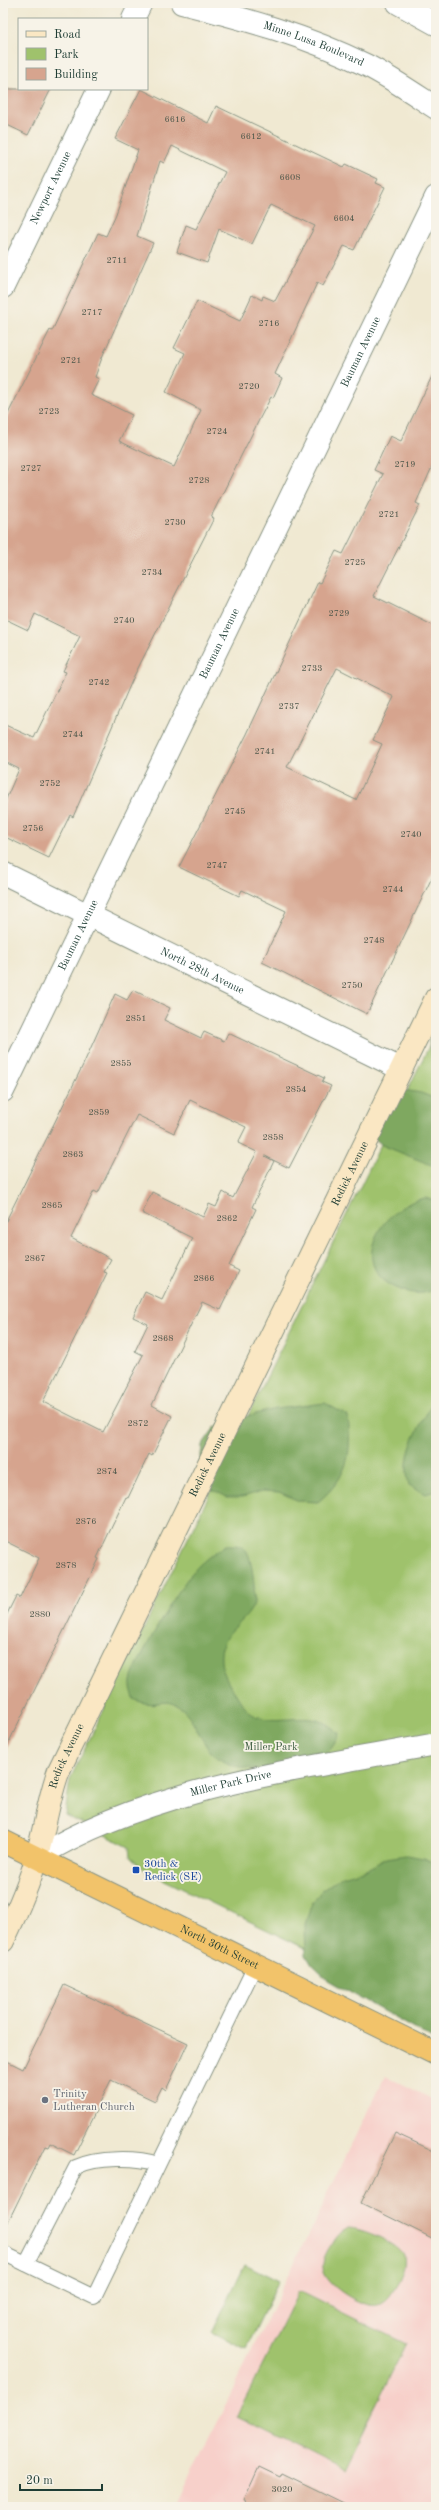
<svg xmlns="http://www.w3.org/2000/svg" width="439" height="2510" viewBox="0 0 439 2510" font-family="'Old Standard TT',serif">
<style>
.built{fill:#f7d0ca}
.green{fill:#9fc26c;stroke:#5f8050}
.forest{fill:#7fa860;stroke:#4f724a}
.building{fill:#d6a48e;fill-rule:evenodd}
.lines{fill:none;stroke-linecap:round;stroke-linejoin:round}
.lane-casing{stroke:#889383;stroke-width:16}
.street-casing{stroke:#889383;stroke-width:24}
.secondary-casing{stroke:#889383;stroke-width:24}
.highway-casing{stroke:#889383;stroke-width:24}
.lane{stroke:#fff;stroke-width:14}
.street{stroke:#fff;stroke-width:22}
.secondary{stroke:#fae7c3;stroke-width:22}
.highway{stroke:#f2c36a;stroke-width:22}
.transit-dot{fill:#1a4fb4;stroke:#f7f3e8;stroke-width:1.5}
.worship-dot{fill:#6b7280;stroke:#f7f3e8;stroke-width:1.5}
.labels{text-anchor:middle;dominant-baseline:central;stroke-width:3.5;stroke-linejoin:round;paint-order:stroke}
.number-label{font-size:9px;fill:#4d574a}
.street-label{font-size:11px;fill:#1f3d34;stroke:#f7f3e8}
.park-label{font-size:11px;fill:#3f5e42;stroke:#f7f3e8}
.transit-label{font-size:11px;fill:#164399;stroke:#f7f3e8;text-anchor:start}
.worship-label{font-size:11px;fill:#5b616d;stroke:#f7f3e8;text-anchor:start}
</style>
<rect width="100%" height="100%" fill="#f7f3e8"/>
<filter id="ink" filterUnits="userSpaceOnUse"><feTurbulence type="fractalNoise" baseFrequency=".025" numOctaves="2"/><feDisplacementMap in="SourceGraphic" scale="8" xChannelSelector="R" yChannelSelector="G"/><feConvolveMatrix kernelMatrix="1 2 1 2 8 2 1 2 1" color-interpolation-filters="sRGB"/></filter>
<filter id="wash" filterUnits="userSpaceOnUse"><feTurbulence type="fractalNoise" baseFrequency=".012" numOctaves="4" result="noise"/><feDisplacementMap in="SourceGraphic" scale="16" xChannelSelector="R" yChannelSelector="G"/><feGaussianBlur stdDeviation="0.9" result="paint"/><feColorMatrix in="noise" values="0 0 0 0 0 0 0 0 0 0 0 0 0 0 0 0 0 1.4 0 .05"/><feComposite in="paint" operator="in"/></filter>
<g filter="url(#wash)">
<rect width="100%" height="100%" fill="#f0e9d2"/>
<polygon class="built" points="385,2076 436,2101 436,2507 176,2507"/>
<g class="green">
<polygon points="436,1032 436,2012 146,1871 130,1856 129,1847 65,1815 70,1779"/>
<path d="M348,2228C362,2228 398,2243 404,2256C406,2266 401,2279 395,2288C391,2295 386,2302 378,2305C363,2309 324,2285 323,2268C322,2260 327,2251 331,2245C334,2238 340,2231 348,2228Z"/>
<polygon points="245,2264 279,2281 246,2349 212,2332"/>
<polygon points="299,2291 406,2344 344,2469 237,2416"/>
</g>
<g class="forest">
<path d="M436,1013V1066C427,1043 426,1036 436,1013Z"/>
<polygon points="398,1089 421,1093 436,1099 436,1167 382,1145 373,1137"/>
<path d="M426,1198L436,1201V1288C426,1295 415,1294 404,1291C341,1270 382,1204 426,1198Z"/>
<path d="M436,1397V1491L425,1494L409,1485C400,1452 421,1425 436,1397Z"/>
<path d="M325,1403L348,1416C352,1454 349,1476 318,1502L299,1501L279,1492L262,1491L243,1497H227L211,1489L200,1465L202,1445L215,1427L243,1417L276,1409Z"/>
<path d="M226,1545C233,1545 241,1544 246,1550C252,1557 257,1597 253,1606C242,1628 219,1630 221,1661C222,1673 230,1685 236,1694C241,1702 247,1713 256,1716C283,1727 314,1706 339,1733C336,1744 327,1756 317,1761C311,1764 302,1764 295,1765C269,1769 236,1774 213,1754C199,1741 195,1715 177,1705C161,1697 155,1710 134,1699C133,1694 130,1687 131,1681C133,1666 180,1585 193,1572C202,1561 214,1553 226,1545Z"/>
<polygon points="406,1855 423,1858 436,1864 436,2041 328,1980 312,1965 306,1955 305,1924 312,1903 322,1890 343,1876 369,1868 387,1858"/>
</g>
<g id="blocks">
<g class="building">
<polygon points="3,89 51,89 28,135 3,123"/>
<path d="M141,89L208,123L216,106L344,167L346,164L378,179L376,183L385,187L354,250L344,246L323,286L317,283L275,374L282,378L273,398L271,397L261,416L240,458L211,517L214,518L134,676L73,817L70,815L49,858L3,836V806L19,769L3,761V724L34,738L66,672L63,671L80,636L35,614L28,630L3,618V424L50,330L52,331L98,233L106,236L116,214L138,150L115,139ZM172,146L225,172L196,229L186,225L177,252L207,263L219,229L252,244L271,205L315,226L275,301L263,296L262,300L252,295L240,321L197,301L174,348L185,353L166,392L201,410L174,467L119,441L132,415L91,395L99,379L95,377L103,355L153,243L137,236L160,161L164,163Z"/>
<path d="M436,368V458L416,503L420,505L374,596L436,627V869L367,1014L262,962L286,911L242,890L239,896L179,867L247,734L318,582L320,583L336,551L343,554L383,474L374,470L390,436L401,441ZM337,668L394,697L373,740L382,744L356,800L287,767Z"/>
<path d="M133,990L170,1008L164,1020L201,1038L204,1032L224,1041L228,1033L324,1078L322,1082L331,1086L289,1168L265,1156L274,1161L252,1207L256,1209L229,1266L239,1271L220,1310L202,1302L152,1405L172,1416L152,1456L149,1454L128,1498L126,1497L97,1558L99,1559L3,1754V1622L16,1596L20,1598L39,1558L3,1540V1227L83,1065L115,994L127,1000ZM190,1100L246,1127L238,1143L257,1152L233,1198L223,1192L216,1207L209,1204L203,1217L152,1192L142,1213L192,1238L162,1300L145,1292L133,1317L148,1324L135,1351L143,1355L103,1432L43,1402L107,1273L104,1272L111,1259L71,1238L94,1191L98,1193L137,1115L174,1133Z"/>
<polygon points="64,1985 188,2043 166,2090 162,2087 155,2101 111,2080 74,2155 50,2143 48,2147 45,2146 3,2232 3,2059 23,2069"/>
<polygon points="395,2133 436,2152 436,2240 361,2203"/>
<polygon points="259,2467 280,2477 282,2473 352,2507 244,2507 247,2501 244,2500"/>
</g>
</g>
</g>
<g filter="url(#ink)">
<use href="#blocks" fill-opacity="0" stroke="#889383" stroke-width="1"/>
<g class="lines">
<defs>
<g id="lane">
<polyline points="3,2253 94,2297 255,1966"/>
<path d="M26,2264L76,2167C96,2157 137,2157 158,2164"/>
</g>
<g id="street">
<path id="s1" d="M182,3C246,19 307,36 366,65C390,77 413,93 436,108"/>
<polyline points="398,3 436,24"/>
<polyline points="133,19 141,3"/>
<path id="s2" d="M3,287L99,89"/>
<path id="s3" d="M3,873L401,1069"/>
<path id="s4" d="M3,1091L436,197"/>
<path id="s5" d="M37,1857C155,1785 302,1770 436,1744"/>
</g>
<g id="secondary">
<path id="s6" d="M3,1941C16,1914 28,1888 36,1859C45,1829 48,1799 59,1770L436,998"/>
</g>
<g id="highway">
<path id="s7" d="M3,1841L436,2054"/>
</g>
</defs>
<use href="#lane" class="lane-casing"/>
<use href="#street" class="street-casing"/>
<use href="#secondary" class="secondary-casing"/>
<use href="#highway" class="highway-casing"/>
<use href="#lane" class="lane"/>
<use href="#street" class="street"/>
<use href="#secondary" class="secondary"/>
<use href="#highway" class="highway"/>
</g>
</g>
<rect class="transit-dot" x="132" y="1866" width="8" height="8" rx="2"/>
<circle class="worship-dot" cx="45" cy="2100" r="4"/>
<g class="labels">
<g class="number-label">
<text x="175" y="119">6616</text>
<text x="251" y="136">6612</text>
<text x="290" y="177">6608</text>
<text x="344" y="218">6604</text>
<text x="117" y="260">2711</text>
<text x="92" y="312">2717</text>
<text x="269" y="323">2716</text>
<text x="71" y="360">2721</text>
<text x="249" y="386">2720</text>
<text x="49" y="411">2723</text>
<text x="217" y="431">2724</text>
<text x="405" y="464">2719</text>
<text x="31" y="468">2727</text>
<text x="199" y="480">2728</text>
<text x="389" y="514">2721</text>
<text x="175" y="522">2730</text>
<text x="355" y="562">2725</text>
<text x="152" y="572">2734</text>
<text x="339" y="613">2729</text>
<text x="124" y="620">2740</text>
<text x="312" y="668">2733</text>
<text x="99" y="682">2742</text>
<text x="289" y="706">2737</text>
<text x="73" y="734">2744</text>
<text x="265" y="751">2741</text>
<text x="50" y="783">2752</text>
<text x="235" y="811">2745</text>
<text x="33" y="828">2756</text>
<text x="411" y="834">2740</text>
<text x="217" y="865">2747</text>
<text x="393" y="889">2744</text>
<text x="374" y="940">2748</text>
<text x="352" y="985">2750</text>
<text x="136" y="1018">2851</text>
<text x="121" y="1063">2855</text>
<text x="296" y="1089">2854</text>
<text x="99" y="1112">2859</text>
<text x="273" y="1137">2858</text>
<text x="73" y="1154">2863</text>
<text x="52" y="1205">2865</text>
<text x="227" y="1218">2862</text>
<text x="35" y="1258">2867</text>
<text x="204" y="1278">2866</text>
<text x="163" y="1338">2868</text>
<text x="138" y="1423">2872</text>
<text x="107" y="1471">2874</text>
<text x="86" y="1521">2876</text>
<text x="66" y="1565">2878</text>
<text x="40" y="1614">2880</text>
<text x="282" y="2489">3020</text>
</g>
<g class="street-label">
<text stroke="none"><textPath href="#s1" startOffset="138">Minne Lusa Boulevard</textPath></text>
<text stroke="none"><textPath href="#s2" startOffset="110">Newport Avenue</textPath></text>
<text stroke="none"><textPath href="#s4" startOffset="821">Bauman Avenue</textPath></text>
<text stroke="none"><textPath href="#s4" startOffset="497">Bauman Avenue</textPath></text>
<text stroke="none"><textPath href="#s4" startOffset="173">Bauman Avenue</textPath></text>
<text stroke="none"><textPath href="#s3" startOffset="222">North 28th Avenue</textPath></text>
<text stroke="none"><textPath href="#s6" startOffset="844">Redick Avenue</textPath></text>
<text stroke="none"><textPath href="#s6" startOffset="520">Redick Avenue</textPath></text>
<text stroke="none"><textPath href="#s6" startOffset="196">Redick Avenue</textPath></text>
<text stroke="none"><textPath href="#s5" startOffset="208">Miller Park Drive</textPath></text>
<text stroke="none"><textPath href="#s7" startOffset="241">North 30th Street</textPath></text>
</g>
<g class="park-label">
<text x="271" y="1747">Miller Park</text>
</g>
<g class="transit-label">
<text x="144" y="1864">30th &amp;<tspan x="144" dy="13">Redick (SE)</tspan></text>
</g>
<g class="worship-label">
<text x="53" y="2094">Trinity<tspan x="53" dy="13">Lutheran Church</tspan></text>
</g>
</g>
<rect width="439" height="2510" fill="none" stroke="#f7f3e8" stroke-width="16"/>
<rect x="18" y="18" width="130" height="72" fill="#f7f3e8" stroke="#a1aaa0"/>
<rect x="26" y="31" width="20" height="6" fill="#fae7c3" stroke="#a1aaa0"/>
<text x="54" y="38" font-size="12" fill="#1f3d34">Road</text>
<rect x="26" y="48" width="20" height="12" fill="#9fc26c" stroke="#a1aaa0"/>
<text x="54" y="58" font-size="12" fill="#1f3d34">Park</text>
<rect x="26" y="68" width="20" height="12" fill="#d6a48e" stroke="#a1aaa0"/>
<text x="54" y="78" font-size="12" fill="#1f3d34">Building</text>
<path d="M20 2484v6h82v-6" fill="none" stroke="#1f3d34" stroke-width="2"/>
<text x="26" y="2484" font-size="12" fill="#1f3d34" stroke="#f7f3e8" stroke-width="3" paint-order="stroke">20 m</text>
</svg>
